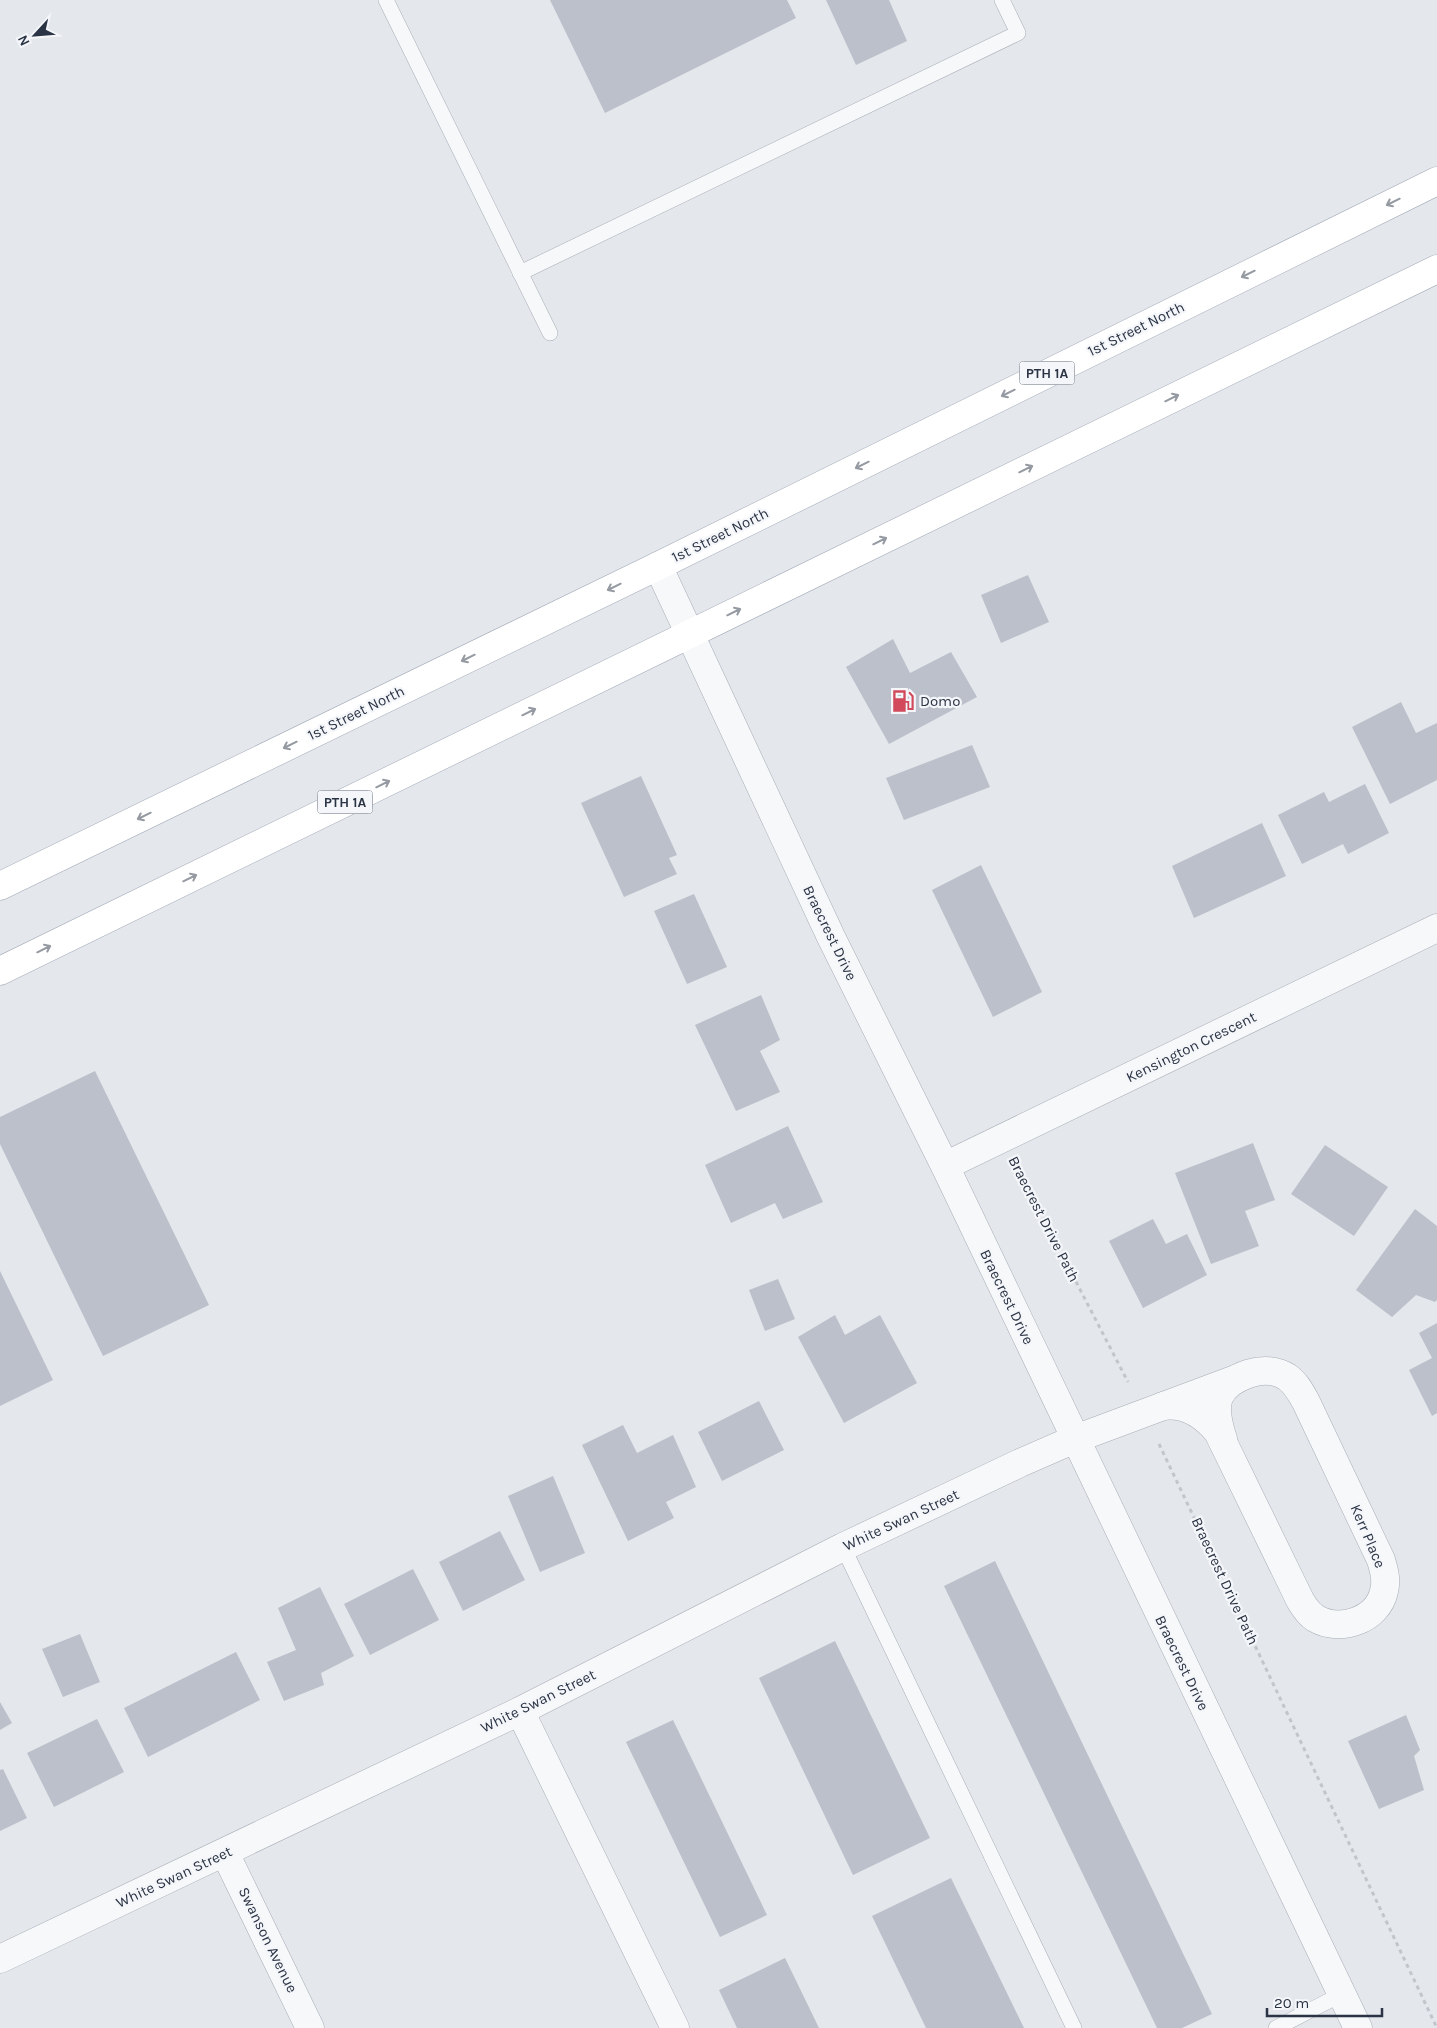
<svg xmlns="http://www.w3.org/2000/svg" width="1437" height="2028" viewBox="0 0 1437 2028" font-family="Karla,sans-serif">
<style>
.building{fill:#bbc0ca}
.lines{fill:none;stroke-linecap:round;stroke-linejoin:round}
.service-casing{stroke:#a9aeb7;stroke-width:16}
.minor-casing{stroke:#a9aeb7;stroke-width:29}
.tertiary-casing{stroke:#a9aeb7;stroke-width:29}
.primary-casing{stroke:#a3abb8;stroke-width:29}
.path{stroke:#c2c5cb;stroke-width:3;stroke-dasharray:4 4;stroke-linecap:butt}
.service{stroke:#f7f8fa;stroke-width:15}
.minor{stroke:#f7f8fa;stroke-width:28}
.tertiary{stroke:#f7f8fa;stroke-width:28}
.primary{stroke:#fff;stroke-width:28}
.oneway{stroke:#959aa2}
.labels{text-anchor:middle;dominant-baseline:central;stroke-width:4.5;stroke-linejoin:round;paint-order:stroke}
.shield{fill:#f4f6f9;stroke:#676e7b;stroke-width:1}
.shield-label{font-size:14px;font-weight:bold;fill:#2b3445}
.street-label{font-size:15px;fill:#2b3445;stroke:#f4f6f9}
.poi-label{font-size:15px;fill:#2b3445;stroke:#f4f6f9;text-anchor:start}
</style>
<rect width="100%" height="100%" fill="#e4e7ec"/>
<g class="building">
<polygon points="550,0 787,0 796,18 605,113"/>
<polygon points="826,0 889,0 907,41 856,65"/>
<polygon points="1028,575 1049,622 1001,643 981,595"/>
<polygon points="893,639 910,673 951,652 977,697 889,744 846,667"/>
<polygon points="1401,702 1416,733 1437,723 1437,780 1390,804 1352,727"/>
<polygon points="972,745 990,787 904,820 886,778"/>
<polygon points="641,776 677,855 669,858 677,874 624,897 581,803"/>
<polygon points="1365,784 1389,833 1348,854 1343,844 1302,864 1278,815 1324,792 1329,802"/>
<polygon points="1262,823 1286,876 1194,918 1172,866"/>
<polygon points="981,865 1042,992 993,1017 932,890"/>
<polygon points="694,894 727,967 687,984 654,911"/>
<polygon points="761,995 780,1040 760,1051 780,1092 736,1111 695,1025"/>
<polygon points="95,1071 209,1305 103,1356 0,1144 0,1117"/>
<polygon points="788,1126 823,1202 783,1219 775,1203 731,1223 705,1165"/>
<polygon points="1253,1143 1275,1200 1245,1211 1259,1246 1211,1264 1175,1173"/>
<polygon points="1325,1145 1388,1187 1354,1236 1291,1194"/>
<polygon points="1415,1209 1437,1226 1437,1300 1435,1302 1416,1295 1392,1317 1356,1290"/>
<polygon points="1153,1219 1166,1244 1187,1234 1207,1275 1143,1308 1109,1241"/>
<polygon points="0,1271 53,1380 0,1406"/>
<polygon points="778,1279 795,1319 765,1331 749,1290"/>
<polygon points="835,1315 845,1335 880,1315 917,1383 844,1423 798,1337"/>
<polygon points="1437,1323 1437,1413 1432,1416 1409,1370 1432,1358 1419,1333"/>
<polygon points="759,1401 784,1450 722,1481 698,1432"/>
<polygon points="623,1425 637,1453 673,1435 696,1487 666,1502 674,1518 628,1541 582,1445"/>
<polygon points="553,1476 585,1553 540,1572 508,1496"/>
<polygon points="500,1531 525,1580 463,1611 439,1562"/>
<polygon points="995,1561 1212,2014 1182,2028 1157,2028 944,1586"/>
<polygon points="413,1569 439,1620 370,1655 344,1604"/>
<polygon points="320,1587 354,1656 321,1673 324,1685 284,1701 267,1662 296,1650 278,1608"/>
<polygon points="80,1634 100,1682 63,1697 42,1649"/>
<polygon points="835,1641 930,1838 853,1875 759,1678"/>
<polygon points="236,1652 260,1700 148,1757 124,1708"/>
<polygon points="0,1702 12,1723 0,1730"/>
<polygon points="1406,1715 1420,1750 1414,1756 1424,1790 1379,1809 1348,1741"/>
<polygon points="97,1719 124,1772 54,1807 27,1753"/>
<polygon points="673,1720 767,1915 720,1937 626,1742"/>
<polygon points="3,1769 27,1818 0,1831 0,1770"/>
<polygon points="951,1878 1024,2028 926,2028 872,1916"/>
<polygon points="785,1958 819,2028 737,2028 719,1990"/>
</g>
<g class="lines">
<defs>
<g id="service">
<polyline points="386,0 550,333"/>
<polyline points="520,273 1018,33 1002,0"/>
<polyline points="843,1547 1074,2028"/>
<polyline points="1276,2028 1342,1994"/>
</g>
<g id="minor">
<polyline points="945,1166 1437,928"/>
<path d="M1163,1406C1185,1403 1204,1415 1218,1432L1300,1600C1304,1607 1309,1614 1315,1618C1340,1633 1378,1620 1384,1591C1387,1580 1384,1570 1381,1560L1306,1402C1301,1393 1296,1383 1287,1377C1267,1363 1229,1375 1219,1397C1214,1410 1219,1427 1223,1439"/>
<polyline points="520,1711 675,2028"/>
<polyline points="225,1853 310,2028"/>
<polyline points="0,1959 520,1711 843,1547 1020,1463 1075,1439 1241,1377"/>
</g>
<polyline id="tertiary" points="658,566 831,937 945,1166 1358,2028"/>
<g id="primary">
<polyline points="0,886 658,566 1437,181"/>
<polyline points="0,971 1437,269"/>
</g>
</defs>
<use href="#service" class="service-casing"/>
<use href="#minor" class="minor-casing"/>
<use href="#tertiary" class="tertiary-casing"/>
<use href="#primary" class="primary-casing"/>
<g class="path">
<polyline points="1017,1168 1128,1382"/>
<polyline points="1159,1444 1437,2028"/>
</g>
<use href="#service" class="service"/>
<use href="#minor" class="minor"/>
<use href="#tertiary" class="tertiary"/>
<use href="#primary" class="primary"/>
</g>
<defs><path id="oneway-shaft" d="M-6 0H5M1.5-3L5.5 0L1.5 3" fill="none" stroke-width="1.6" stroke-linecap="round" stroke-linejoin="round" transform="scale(1.25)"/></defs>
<g class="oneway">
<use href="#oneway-shaft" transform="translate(1393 202) rotate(154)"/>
<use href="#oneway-shaft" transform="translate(1248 274) rotate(154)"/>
<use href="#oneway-shaft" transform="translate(1008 393) rotate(154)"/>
<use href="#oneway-shaft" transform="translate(1172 398) rotate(-26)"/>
<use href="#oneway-shaft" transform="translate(862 465) rotate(154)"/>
<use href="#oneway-shaft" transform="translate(1026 469) rotate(-26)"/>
<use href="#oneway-shaft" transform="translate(880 541) rotate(-26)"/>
<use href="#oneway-shaft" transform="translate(614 587) rotate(154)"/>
<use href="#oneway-shaft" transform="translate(734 612) rotate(-26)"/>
<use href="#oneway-shaft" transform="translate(468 658) rotate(154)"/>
<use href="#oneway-shaft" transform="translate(529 712) rotate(-26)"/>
<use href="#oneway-shaft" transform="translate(290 745) rotate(154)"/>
<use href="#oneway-shaft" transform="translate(383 784) rotate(-26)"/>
<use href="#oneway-shaft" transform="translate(144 816) rotate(154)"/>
<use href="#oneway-shaft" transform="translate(190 878) rotate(-26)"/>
<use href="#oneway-shaft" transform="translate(44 949) rotate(-26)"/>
</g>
<defs>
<symbol id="fuel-bare" viewBox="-9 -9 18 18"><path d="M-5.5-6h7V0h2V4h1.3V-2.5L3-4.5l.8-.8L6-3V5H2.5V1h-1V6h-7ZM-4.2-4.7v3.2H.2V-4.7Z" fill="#d1495b" stroke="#f4f6f9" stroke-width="2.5" paint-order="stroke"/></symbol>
</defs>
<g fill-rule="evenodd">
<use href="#fuel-bare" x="887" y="685" width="32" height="32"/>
</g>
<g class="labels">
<g class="shield">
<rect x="1019.5" y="361.5" width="55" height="23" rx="4"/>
<rect x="317.5" y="790.5" width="55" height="23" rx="4"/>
</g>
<g class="shield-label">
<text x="1047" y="373">PTH 1A</text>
<text x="345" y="802">PTH 1A</text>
</g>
<g class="street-label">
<text transform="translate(1136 329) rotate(-26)">1st Street North</text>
<text transform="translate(720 535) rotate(-26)">1st Street North</text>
<text transform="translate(356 713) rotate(-26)">1st Street North</text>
<text transform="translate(830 933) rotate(64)">Braecrest Drive</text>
<text transform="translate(1191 1047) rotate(-26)">Kensington Crescent</text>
<text transform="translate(1044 1219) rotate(63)">Braecrest Drive Path</text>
<text transform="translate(1007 1297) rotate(64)">Braecrest Drive</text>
<text transform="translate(901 1520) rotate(-25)">White Swan Street</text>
<text transform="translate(1368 1536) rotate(67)">Kerr Place</text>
<text transform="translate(1225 1581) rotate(65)">Braecrest Drive Path</text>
<text transform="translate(1182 1663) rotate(64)">Braecrest Drive</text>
<text transform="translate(538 1701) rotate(-26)">White Swan Street</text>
<text transform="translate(174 1877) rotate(-25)">White Swan Street</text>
<text transform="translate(268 1940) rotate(64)">Swanson Avenue</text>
</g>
<g class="poi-label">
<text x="920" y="701">Domo</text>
</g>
</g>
<g transform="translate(35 35) rotate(244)" stroke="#f4f6f9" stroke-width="4" paint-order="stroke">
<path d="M0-4L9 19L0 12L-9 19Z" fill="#2b3445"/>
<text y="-8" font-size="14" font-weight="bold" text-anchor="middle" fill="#2b3445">N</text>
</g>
<path d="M1267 2008v8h115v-8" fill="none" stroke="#2b3445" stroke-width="2.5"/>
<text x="1274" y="2008" font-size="15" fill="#2b3445" stroke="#f4f6f9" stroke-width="4" paint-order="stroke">20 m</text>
</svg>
